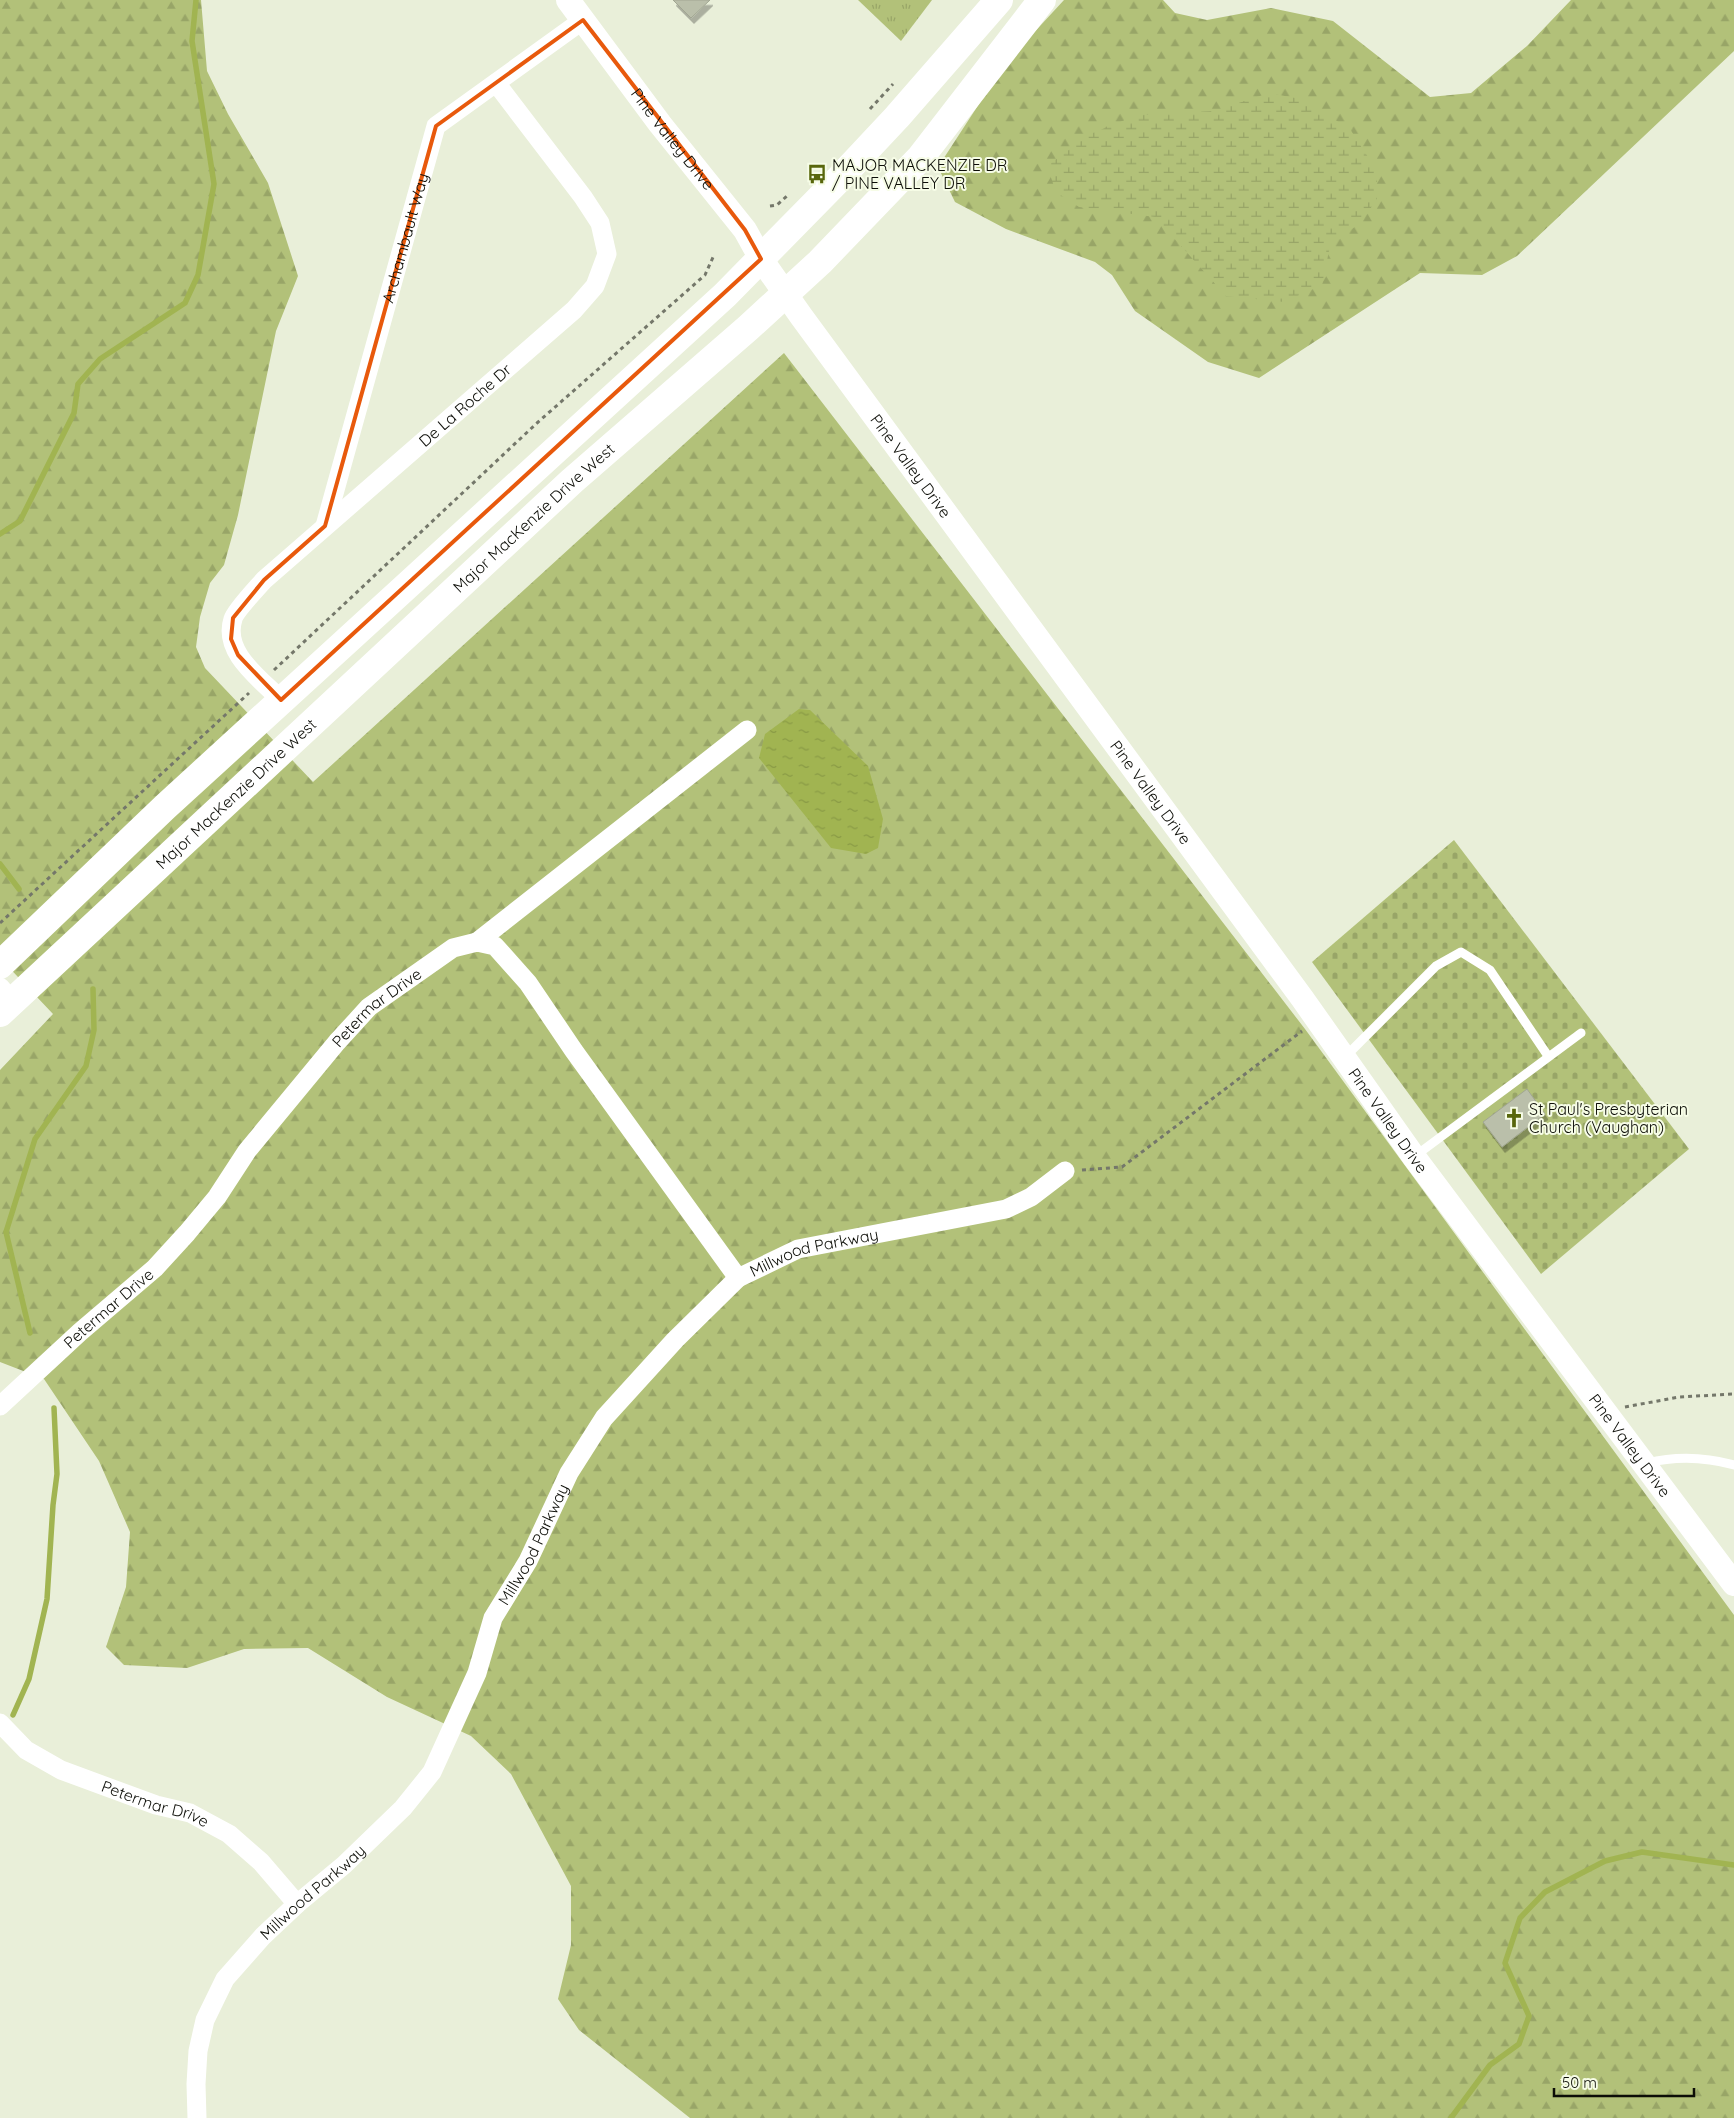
<svg xmlns="http://www.w3.org/2000/svg" width="1734" height="2118" viewBox="0 0 1734 2118" font-family="Quicksand,sans-serif">
<style>
.forest{fill:url(#forest-firs)}
.wetland{fill:url(#wetland-marsh)}
.cemetery{fill:url(#cemetery-stones)}
.park{fill:url(#park-tufts)}
.water{fill:url(#water-ripples)}
.lines{fill:none;stroke-linecap:round;stroke-linejoin:round}
.stream{stroke:#a1b451;stroke-width:5.5}
.building{fill:#babfaa;stroke:#a1a692;filter:url(#shadow)}
.path{stroke:#74776a;stroke-width:3;stroke-dasharray:4 4;stroke-linecap:butt}
.service{stroke:#fff;stroke-width:9}
.minor{stroke:#fff;stroke-width:19}
.tertiary{stroke:#fff;stroke-width:24}
.primary{stroke:#fff;stroke-width:28}
.marked{fill:none;stroke:#e8590c;stroke-width:4;stroke-linejoin:round}
.labels{text-anchor:middle;dominant-baseline:central;stroke-width:4;stroke-linejoin:round;paint-order:stroke}
.street-label{font-size:16px;fill:#0c0d07;stroke:#f6fce6}
.poi-label{font-size:16px;fill:#0c0d07;stroke:#f6fce6;text-anchor:start}
</style>
<defs>
<pattern id="forest-firs" width="22" height="20" patternUnits="userSpaceOnUse" patternTransform="scale(1.25)"><rect width="22" height="20" fill="#b2c179"/><path d="M5 1l3.5 6h-7zM16 11l3.5 6h-7z" fill="#98a567"/></pattern>
<pattern id="wetland-marsh" width="20" height="14" patternUnits="userSpaceOnUse" patternTransform="scale(1.25)"><rect width="20" height="14" fill="#b2c179"/><path d="M1 5h8M5 5V1M11 12h8M15 12V8" fill="none" stroke="#98a567"/></pattern>
<pattern id="cemetery-stones" width="16" height="16" patternUnits="userSpaceOnUse" patternTransform="scale(1.25)"><rect width="16" height="16" fill="#b2c179"/><path d="M2 7V4a2 2 0 0 1 4 0v3zM10 15v-3a2 2 0 0 1 4 0v3z" fill="#98a567"/></pattern>
<pattern id="park-tufts" width="24" height="20" patternUnits="userSpaceOnUse" patternTransform="scale(1.25)"><rect width="24" height="20" fill="#b2c179"/><path d="M3 7l-1-3M5 7V3M7 7l1-3M15 17l-1-3M17 17v-4M19 17l1-3" fill="none" stroke="#98a567"/></pattern>
<pattern id="water-ripples" width="26" height="14" patternUnits="userSpaceOnUse" patternTransform="scale(1.25)"><rect width="26" height="14" fill="#a1b451"/><path d="M2 4q2-2 4 0t4 0M15 11q2-2 4 0t4 0" fill="none" stroke="#899a45"/></pattern>
<filter id="shadow"><feDropShadow dx="3" dy="5.5" stdDeviation="0" flood-color="#0004"/></filter>
</defs>
<rect width="100%" height="100%" fill="#e9efd9"/>
<g class="forest">
<polygon points="0,0 201,0 207,71 228,114 268,183 298,276 276,331 238,515 224,565 210,583 200,617 196,647 205,668 313,782 784,353 1305,1029 1734,1615 1734,2118 690,2118 579,2030 558,1999 571,1945 571,1886 511,1774 471,1736 387,1697 308,1648 244,1649 187,1668 124,1665 106,1647 126,1587 130,1532 99,1461 44,1379 0,1362 0,1070 53,1014 0,958"/>
<polygon points="1064,0 1163,0 1175,13 1207,20 1271,8 1333,21 1430,97 1471,93 1527,46 1571,0 1734,0 1734,51 1517,256 1482,275 1420,273 1259,378 1208,362 1135,311 1112,275 1095,262 1006,229 955,202 938,167 1005,64"/>
</g>
<polygon class="wetland" points="1269,93 1301,99 1350,129 1377,171 1377,199 1361,222 1330,246 1322,285 1284,302 1226,296 1155,217 1079,207 1056,192 1047,166 1090,134 1137,115 1214,111"/>
<polygon class="cemetery" points="1454,840 1689,1149 1541,1274 1312,962"/>
<polygon class="park" points="858,0 932,0 901,41"/>
<polygon class="water" points="799,709 810,710 868,766 883,819 878,848 866,854 831,848 759,758 765,734"/>
<g class="lines">
<g class="stream">
<polyline points="0,534 20,521 74,413 78,384 100,359 185,303 198,275 214,184 192,41 196,0"/>
<polyline points="0,864 19,889"/>
<polyline points="30,1333 6,1232 35,1139 86,1066 94,1030 93,989"/>
<polyline points="13,1715 29,1679 47,1599 53,1505 57,1474 54,1408"/>
<polyline points="1451,2118 1490,2065 1519,2044 1529,2016 1505,1963 1520,1918 1545,1892 1605,1861 1642,1852 1734,1865"/>
</g>
</g>
<g class="building">
<polygon points="673,0 710,0 691,18"/>
<polygon points="1527,1089 1545,1114 1502,1147 1483,1122"/>
</g>
<g class="lines">
<g class="path">
<polyline points="870,109 893,84"/>
<polyline points="770,206 777,205 788,195"/>
<polyline points="274,670 537,423 705,275 714,255"/>
<polyline points="0,923 249,693"/>
<polyline points="1082,1170 1122,1167 1302,1031"/>
<polyline points="1625,1407 1679,1397 1734,1394"/>
</g>
<g class="service">
<polyline points="1346,1056 1436,966 1461,952 1490,970 1548,1056"/>
<polyline points="1415,1156 1581,1033"/>
<path d="M1647,1463C1676,1456 1705,1457 1734,1465"/>
</g>
<g class="minor">
<path id="s1" d="M325,526L436,126L583,20"/>
<path id="s2" d="M281,700C261,679 222,653 233,619C235,611 257,588 264,580L574,310L595,286L607,254L600,223L583,197L496,83"/>
<polyline points="477,942 747,730"/>
<polyline points="0,987 13,1002"/>
<path id="s3" d="M0,1406L80,1332L155,1268L187,1233L217,1197L247,1151L337,1042L369,1007L453,948L477,942L495,946L528,983L574,1051L738,1278"/>
<path id="s4" d="M0,1723L26,1750L61,1770L156,1805L190,1813L229,1834L261,1862L297,1904"/>
<path id="s5" d="M197,2118L196,2084L198,2051L205,2020L225,1979L263,1936L297,1904L344,1865L403,1808L432,1772L477,1673L493,1618L528,1561L569,1473L604,1418L675,1340L738,1278L798,1249L1006,1209L1031,1197L1065,1171"/>
</g>
<path class="tertiary" id="s6" d="M568,0L660,124L745,230L761,259L801,316L1302,998L1414,1157L1734,1584"/>
<g class="primary">
<polyline points="0,965 165,807 725,295 838,180 897,117 999,0"/>
<path id="s7" d="M0,1013L572,481L748,328L820,262L920,158L1042,0"/>
</g>
</g>
<path class="marked" d="M583,20L745,230L761,259L281,700L238,655L231,639L233,618L264,580L325,526L436,126Z"/>
<defs>
<symbol id="bus-bare" viewBox="-9 -9 18 18"><path d="M-5-6H5V4H4V6H2V4H-2V6H-4V4H-5ZM-3.5-4V0h7V-4ZM-3.5 1.2v1.5H-2V1.2ZM2 1.2v1.5H3.5V1.2Z" fill="#58660c" stroke="#f6fce6" stroke-width="2.5" paint-order="stroke"/></symbol>
<symbol id="church-bare" viewBox="-9 -9 18 18"><path d="M-1.2-6h2.4v3.5h3.3v2.4h-3.3V6h-2.4V-.1h-3.3v-2.4h3.3Z" fill="#58660c" stroke="#f6fce6" stroke-width="2.5" paint-order="stroke"/></symbol>
</defs>
<g fill-rule="evenodd">
<use href="#bus-bare" x="803" y="160" width="28" height="28"/>
<use href="#church-bare" x="1500" y="1104" width="28" height="28"/>
</g>
<g class="labels">
<g class="street-label">
<text stroke="none"><textPath href="#s6" startOffset="174">Pine Valley Drive</textPath></text>
<text stroke="none"><textPath href="#s1" startOffset="299">Archambault Way</textPath></text>
<text stroke="none"><textPath href="#s2" startOffset="416">De La Roche Dr</textPath></text>
<text stroke="none"><textPath href="#s6" startOffset="579">Pine Valley Drive</textPath></text>
<text stroke="none"><textPath href="#s7" startOffset="728">Major MacKenzie Drive West</textPath></text>
<text stroke="none"><textPath href="#s6" startOffset="984">Pine Valley Drive</textPath></text>
<text stroke="none"><textPath href="#s7" startOffset="322">Major MacKenzie Drive West</textPath></text>
<text stroke="none"><textPath href="#s3" startOffset="551">Petermar Drive</textPath></text>
<text stroke="none"><textPath href="#s6" startOffset="1389">Pine Valley Drive</textPath></text>
<text stroke="none"><textPath href="#s5" startOffset="1108">Millwood Parkway</textPath></text>
<text stroke="none"><textPath href="#s3" startOffset="146">Petermar Drive</textPath></text>
<text stroke="none"><textPath href="#s6" startOffset="1794">Pine Valley Drive</textPath></text>
<text stroke="none"><textPath href="#s5" startOffset="688">Millwood Parkway</textPath></text>
<text stroke="none"><textPath href="#s4" startOffset="178">Petermar Drive</textPath></text>
<text stroke="none"><textPath href="#s5" startOffset="268">Millwood Parkway</textPath></text>
</g>
<g class="poi-label">
<text x="832" y="165">MAJOR MACKENZIE DR<tspan x="832" dy="18">/ PINE VALLEY DR</tspan></text>
<text x="1529" y="1109">St Paul's Presbyterian<tspan x="1529" dy="18">Church (Vaughan)</tspan></text>
</g>
</g>
<path d="M1554 2088v8h140v-8" fill="none" stroke="#0c0d07" stroke-width="2.5"/>
<text x="1562" y="2088" font-size="15" fill="#0c0d07" stroke="#f6fce6" stroke-width="4" paint-order="stroke">50 m</text>
</svg>
